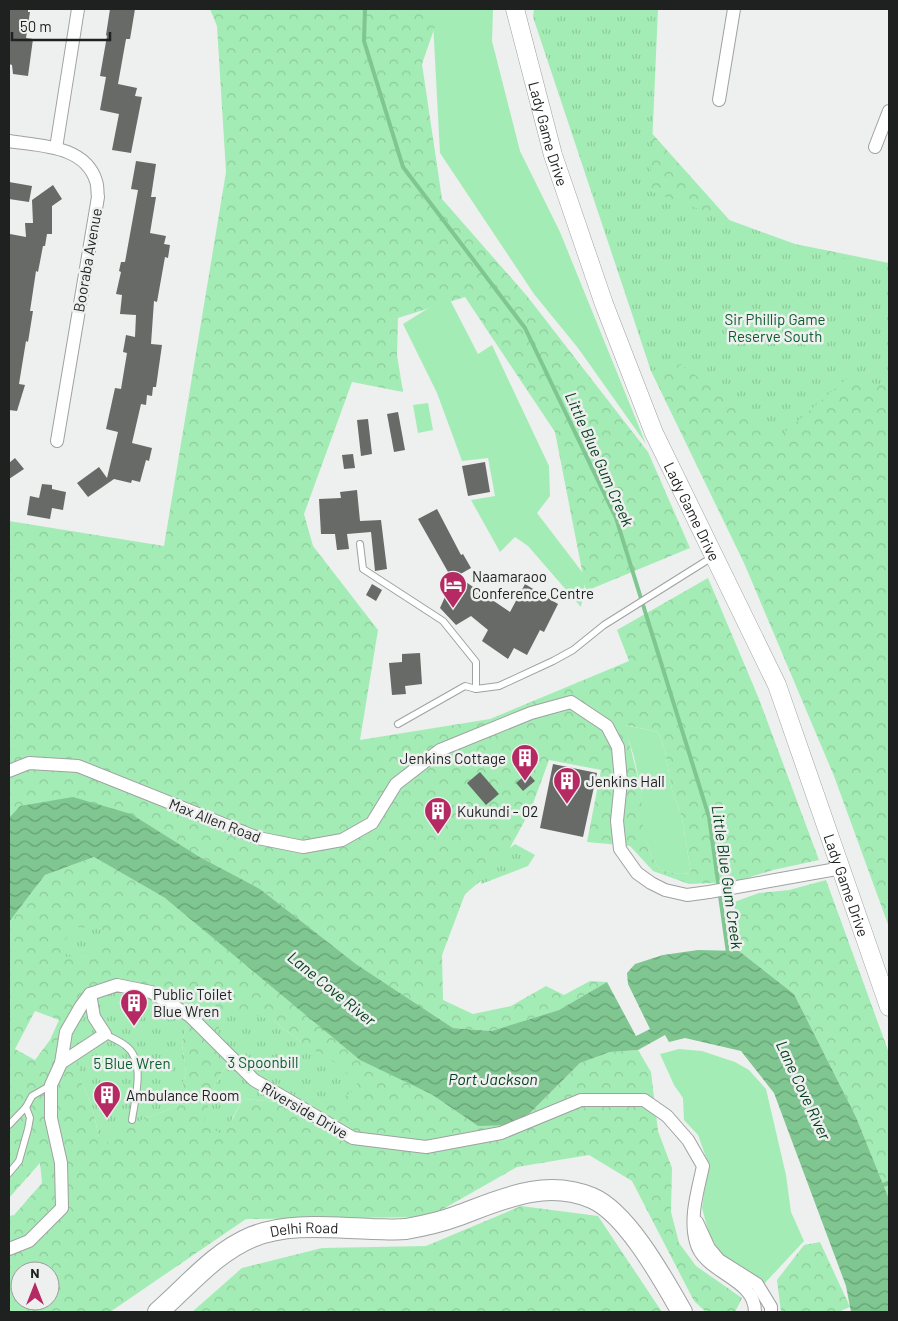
<svg xmlns="http://www.w3.org/2000/svg" width="898" height="1321" viewBox="0 0 898 1321" font-family="Barlow,sans-serif">
<style>
.grass{fill:#a4ecb5}
.forest{fill:url(#forest-crowns);fill-rule:evenodd}
.park{fill:url(#park-tufts)}
.water{fill:url(#water-waves)}
.lines{fill:none;stroke-linecap:round;stroke-linejoin:round}
.stream{stroke:#7fc691;stroke-width:4}
.building{fill:#676a67}
.service-casing{stroke:#9fa2a0;stroke-width:8}
.minor-casing{stroke:#9fa2a0;stroke-width:14}
.secondary-casing{stroke:#9fa2a0;stroke-width:19}
.primary-casing{stroke:#9fa2a0;stroke-width:22}
.service{stroke:#fff;stroke-width:6}
.minor{stroke:#fff;stroke-width:12}
.secondary{stroke:#fff;stroke-width:18}
.primary{stroke:#fff;stroke-width:20}
.labels{text-anchor:middle;dominant-baseline:central;stroke-width:5;stroke-linejoin:round;paint-order:stroke}
.street-label{font-size:15px;fill:#1f2120;stroke:#edf0ee}
.park-label{font-size:15px;fill:#0a5e2d;stroke:#edf0ee}
.poi-label{font-size:15px;fill:#1f2120;stroke:#edf0ee;text-anchor:start}
.water-label{font-size:16px;font-style:italic;fill:#043d1b;stroke:#edf0ee}
</style>
<defs>
<pattern id="forest-crowns" width="20" height="18" patternUnits="userSpaceOnUse" patternTransform="scale(1.25)"><rect width="20" height="18" fill="#a4ecb5"/><path d="M2 6a3 3 0 1 1 6 0M12 15a3 3 0 1 1 6 0" fill="none" stroke="#8dca9b"/></pattern>
<pattern id="park-tufts" width="24" height="20" patternUnits="userSpaceOnUse" patternTransform="scale(1.25)"><rect width="24" height="20" fill="#a4ecb5"/><path d="M3 7l-1-3M5 7V3M7 7l1-3M15 17l-1-3M17 17v-4M19 17l1-3" fill="none" stroke="#8dca9b"/></pattern>
<pattern id="water-waves" width="16" height="10" patternUnits="userSpaceOnUse" patternTransform="scale(1.25)"><rect width="16" height="10" fill="#7fc691"/><path d="M0 5q4-4 8 0t8 0" fill="none" stroke="#67a076"/></pattern>
</defs>
<rect width="100%" height="100%" fill="#edf0ee"/>
<g class="grass">
<polygon points="438,9 493,9 492,41 520,151 560,232 646,444 578,348 534,294 440,153 433,22"/>
<polygon points="448,296 478,354 492,345 549,466 550,496 537,513 586,577 581,607 528,546 515,537 500,552 471,500 495,496 488,458 462,461 437,393 403,324"/>
<polygon points="428,403 433,430 418,433 413,405"/>
<polygon points="624,725 658,732 665,751 672,790 682,818 691,873 680,874 660,870 650,853 640,818 642,794 634,757"/>
<polygon points="679,1049 702,1051 735,1062 749,1070 766,1089 786,1175 791,1212 804,1241 764,1284 721,1254 709,1234 702,1208 708,1163 698,1135 684,1120 683,1098 674,1085 660,1054"/>
</g>
<g class="forest">
<path d="M210,9H441L422,64L442,199L527,296L648,452L690,548L586,591L555,432L465,297L398,318L397,355L403,392L352,382L304,514L313,546L378,630L360,740L490,719L629,661L617,630L708,578L759,699L819,860L773,870L734,882L689,884L653,871L630,846L587,842L601,770L549,760L531,809L501,864L465,894L442,955L443,1000L473,1014L511,1006L546,986L564,995L590,981L607,982L559,1010L491,1031L453,1028L356,964L260,889L198,856L20,806L9,818V521L164,546L226,172L217,26ZM625,725L658,732L665,751L672,790L682,818L691,873L680,874L660,870L650,853L641,818L642,794Z"/>
<polygon points="569,98 649,130 741,233 889,263 889,927 834,776 744,563 651,371"/>
<path d="M94,857L165,898L431,1094L478,1126L530,1113L580,1063L610,1052L638,1050L651,1072L658,1131L672,1168L671,1212L679,1243L696,1266L742,1298L735,1312H706L694,1301L632,1181L589,1155L517,1167L429,1217L246,1219L110,1312H9V1216L14,1215L42,1183L40,1163L9,1198V922L45,875ZM35,1011L59,1020L50,1040L35,1060L15,1049ZM274,1021L301,1042L303,1104L243,1099L232,1120L211,1093L225,1067ZM186,1025L182,1044L186,1072L177,1106L99,1137L92,1106L80,1079ZM20,1271H50V1301H20Z"/>
<polygon points="826,880 889,1053 889,1199 856,1117 794,994 739,951 734,902 759,893 789,890"/>
<polygon points="521,1206 598,1216 662,1312 192,1312 242,1268 322,1248 426,1246"/>
<polygon points="820,1242 850,1307 838,1312 781,1312 777,1280 804,1245"/>
</g>
<g class="park">
<polygon points="534,9 658,9 650,191 828,256 889,264 889,386 846,379 777,439 681,364 651,371 533,17"/>
<path d="M461,795L465,800C443,812 452,813 439,829L429,824L436,806Z"/>
<polygon points="515,844 535,855 528,866 481,884 480,872"/>
<polygon points="77,927 104,930 99,943 81,955 66,957 63,942"/>
<polygon points="103,985 151,992 190,1023 186,1026 182,1044 186,1072 177,1106 127,1126 107,1144 99,1137 92,1106 80,1079 75,1031"/>
<polygon points="239,1010 274,1021 301,1042 337,1064 358,1085 350,1093 340,1099 303,1104 243,1099 223,1135 204,1123 211,1093 225,1067 215,1051 222,1011"/>
</g>
<polygon class="water" points="73,797 131,814 198,856 260,889 356,964 453,1028 491,1031 559,1010 607,982 636,1036 650,1029 628,984 627,973 635,964 663,955 698,950 739,951 794,994 856,1117 889,1199 889,1312 851,1312 846,1286 774,1093 741,1051 685,1038 669,1042 665,1035 638,1050 610,1052 580,1063 530,1113 510,1125 478,1126 431,1094 360,1060 165,898 94,857 45,875 9,922 9,818 20,806"/>
<g class="lines">
<g class="stream">
<polyline points="365,9 364,41 403,167 525,328 616,518 709,817 728,953"/>
<polyline points="879,1186 889,1183"/>
</g>
</g>
<g class="building">
<polygon points="9,9 28,9 28,12 30,12 26,38 33,39 28,76 13,74 12,65 9,64"/>
<polygon points="110,9 135,9 130,39 126,39 118,84 137,88 135,96 142,97 131,153 112,150 119,114 100,110 106,77 100,76 107,36 106,35"/>
<polygon points="136,161 156,164 151,197 156,197 150,233 166,236 164,244 170,245 168,258 165,257 157,302 154,301 151,344 162,345 156,387 153,387 152,396 147,395 146,405 141,404 132,443 152,448 149,461 146,460 140,482 132,480 131,483 114,479 88,497 77,483 99,467 107,478 118,432 106,429 115,388 121,389 127,353 123,352 126,335 135,337 136,315 120,314 122,295 116,294 121,272 119,271 121,262 125,262 138,190 131,189"/>
<polygon points="9,182 32,186 29,202 9,199"/>
<polygon points="53,185 62,199 52,206 52,234 47,234 45,246 43,246 38,272 36,271 30,311 33,311 28,342 26,341 19,384 25,385 17,411 9,410 10,234 26,237 25,223 33,223 32,200"/>
<polygon points="398,412 405,450 394,452 387,414"/>
<polygon points="368,419 372,454 361,456 357,420"/>
<polygon points="353,454 355,468 344,469 342,455"/>
<polygon points="15,458 24,469 9,479 9,463"/>
<polygon points="485,462 490,492 468,496 462,466"/>
<polygon points="42,484 52,485 52,489 66,492 63,510 52,508 50,519 27,515 30,496 39,498"/>
<polygon points="357,490 360,521 381,520 387,569 375,571 371,532 347,534 349,549 337,550 335,534 321,534 319,499 341,498 340,492"/>
<polygon points="437,509 461,555 463,554 471,568 457,576 510,612 525,584 558,604 544,632 540,630 527,655 514,648 508,659 482,641 488,630 471,616 456,625 440,608 448,590 456,586 418,519"/>
<polygon points="372,584 382,590 376,601 366,595"/>
<polygon points="420,653 422,684 405,686 406,694 392,695 389,663 402,662 402,654"/>
<polygon points="553,764 597,773 583,837 540,828"/>
<polygon points="480,772 499,794 486,805 467,783"/>
<polygon points="528,773 535,781 523,791 516,783"/>
</g>
<g class="lines">
<defs>
<g id="service">
<polyline points="360,544 363,569 443,621 476,662 476,689"/>
<polyline points="398,724 465,686 476,689 499,686 553,661 573,650 604,625 714,556"/>
<path d="M105,1034C112,1038 120,1041 126,1046C146,1061 135,1098 132,1120"/>
<polyline points="9,1125 26,1107"/>
<polyline points="9,1173 19,1161 28,1129 30,1118 26,1107 32,1096 51,1085"/>
</g>
<g id="minor">
<polyline points="719,100 734,9"/>
<path d="M9,141C39,146 85,145 96,181C98,186 97,192 98,197L57,441"/>
<polyline points="875,147 889,111"/>
<polyline points="56,148 78,9"/>
<polyline points="9,771 29,763 78,766 258,838 303,847 342,840 372,823 396,784 440,750 531,713 571,702 607,726 618,747 621,781 617,821 620,849 637,873 651,883 665,890 687,895 709,892 842,868"/>
<polyline points="61,1063 105,1034 94,1017 90,994"/>
<polyline points="697,1222 709,1248 719,1260 757,1284 771,1307 771,1312"/>
<path d="M9,1249L29,1241L62,1208L61,1163L51,1118V1085L61,1063L66,1032L81,1006L90,994L117,985L151,992L190,1016L254,1080L353,1138L426,1147L501,1133L581,1100H644L667,1116L688,1140L703,1166C698,1190 689,1218 696,1242C704,1274 755,1277 755,1312"/>
</g>
<g id="secondary">
<path id="s1" d="M515,9L553,155L604,304L654,433L777,685L889,1007"/>
</g>
<g id="primary">
<path id="s2" d="M158,1312C188,1286 214,1253 252,1237C289,1222 332,1228 372,1229C383,1229 395,1230 406,1229C423,1226 441,1222 457,1216C501,1200 544,1178 592,1198C627,1213 663,1279 682,1312"/>
</g>
</defs>
<use href="#service" class="service-casing"/>
<use href="#minor" class="minor-casing"/>
<use href="#secondary" class="secondary-casing"/>
<use href="#primary" class="primary-casing"/>
<use href="#service" class="service"/>
<use href="#minor" class="minor"/>
<use href="#secondary" class="secondary"/>
<use href="#primary" class="primary"/>
</g>
<defs>
<symbol id="hotel-pin" viewBox="-11 -11 22 30"><path d="M0 17L-7.5 6A9.5 9.5 0 1 1 7.5 6Z" fill="#b62a63" stroke="#edf0ee"/><path d="M-6-4.5h1.5V1H6V5H4.5V3h-9V5H-6ZM-4 0a1.8 1.8 0 1 1 3.6 0ZM.5 0V-2.5h3Q6-2.5 6 0Z" fill="#fff"/></symbol>
<symbol id="building-pin" viewBox="-11 -11 22 30"><path d="M0 17L-7.5 6A9.5 9.5 0 1 1 7.5 6Z" fill="#b62a63" stroke="#edf0ee"/><path d="M-4-6H4V6H1V3H-1V6H-4ZM-2.5-4.3h1.7v1.8h-1.7ZM.8-4.3h1.7v1.8H.8ZM-2.5-1h1.7V.8h-1.7ZM.8-1h1.7V.8H.8Z" fill="#fff"/></symbol>
</defs>
<g fill-rule="evenodd">
<use href="#hotel-pin" x="437" y="569" width="32" height="43"/>
<use href="#building-pin" x="509" y="742" width="32" height="43"/>
<use href="#building-pin" x="551" y="765" width="32" height="43"/>
<use href="#building-pin" x="422" y="795" width="32" height="43"/>
<use href="#building-pin" x="118" y="987" width="32" height="43"/>
<use href="#building-pin" x="91" y="1079" width="32" height="43"/>
</g>
<g class="labels">
<g class="street-label">
<text stroke="none"><textPath href="#s1" startOffset="129">Lady Game Drive</textPath></text>
<text transform="translate(87 260) rotate(-80)">Booraba Avenue</text>
<text stroke="none"><textPath href="#s1" startOffset="534">Lady Game Drive</textPath></text>
<text transform="translate(215 820) rotate(21)">Max Allen Road</text>
<text stroke="none"><textPath href="#s1" startOffset="939">Lady Game Drive</textPath></text>
<text transform="translate(305 1110) rotate(30)">Riverside Drive</text>
<text stroke="none"><textPath href="#s2" startOffset="174">Delhi Road</textPath></text>
</g>
<g class="park-label">
<text x="775" y="319">Sir Phillip Game<tspan x="775" dy="17">Reserve South</tspan></text>
<text x="263" y="1062">3 Spoonbill</text>
<text x="132" y="1063">5 Blue Wren</text>
</g>
<g class="poi-label">
<text x="472" y="576">Naamaraoo<tspan x="472" dy="17">Conference Centre</tspan></text>
<text x="506" y="758" text-anchor="end">Jenkins Cottage</text>
<text x="586" y="781">Jenkins Hall</text>
<text x="457" y="811">Kukundi - 02</text>
<text x="153" y="994">Public Toilet<tspan x="153" dy="17">Blue Wren</tspan></text>
<text x="126" y="1095">Ambulance Room</text>
</g>
<g class="water-label">
<text transform="translate(600 459) rotate(66)">Little Blue Gum Creek</text>
<text transform="translate(728 877) rotate(82)">Little Blue Gum Creek</text>
<text transform="translate(332 988) rotate(39)">Lane Cove River</text>
<text x="493" y="1078">Port Jackson</text>
<text transform="translate(804 1090) rotate(65)">Lane Cove River</text>
</g>
</g>
<rect width="898" height="1321" fill="none" stroke="#1f2120" stroke-width="20"/>
<g transform="translate(35 1286)"><circle r="24" fill="#edf0ee" stroke="#9b9d9c"/>
<path d="M0-4L9 19L0 12L-9 19Z" fill="#b62a63"/>
<text y="-8" font-size="14" font-weight="bold" text-anchor="middle" fill="#1f2120">N</text>
</g>
<path d="M12 32v8h98v-8" fill="none" stroke="#1f2120" stroke-width="2.5"/>
<text x="20" y="32" font-size="15" fill="#1f2120" stroke="#edf0ee" stroke-width="4" paint-order="stroke">50 m</text>
</svg>
